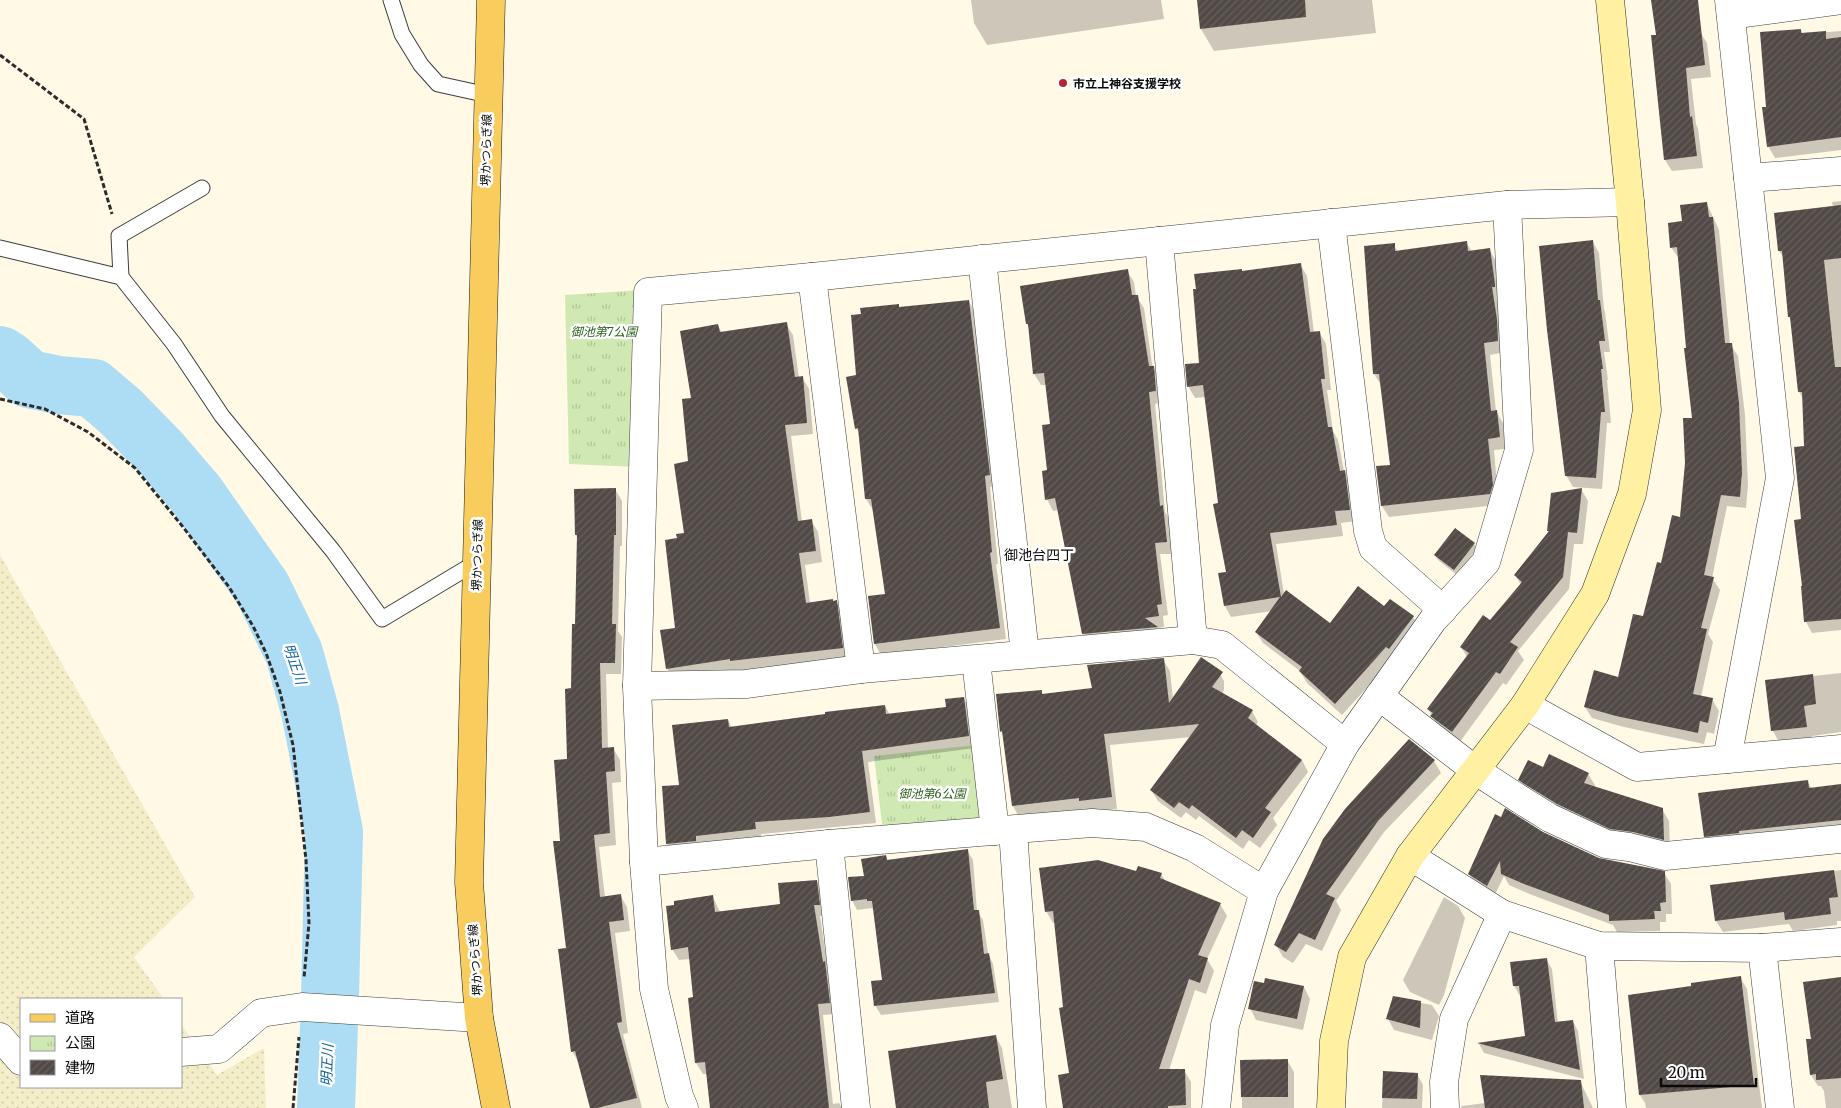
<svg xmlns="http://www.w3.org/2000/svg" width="1841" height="1108" viewBox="0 0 1841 1108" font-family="Merriweather,'Noto Sans JP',serif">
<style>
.farmland{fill:url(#farmland-dots)}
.park{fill:url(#park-tufts)}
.shadow{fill:#0003}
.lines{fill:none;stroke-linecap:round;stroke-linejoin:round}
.river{stroke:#acddf5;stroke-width:58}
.building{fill:url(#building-hatch)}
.lane-casing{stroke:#3d3d3d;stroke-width:17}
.street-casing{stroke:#3d3d3d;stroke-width:29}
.secondary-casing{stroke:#2c2c2c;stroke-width:29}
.primary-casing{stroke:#1b1b1b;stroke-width:29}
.path{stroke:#2c2c2c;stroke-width:3;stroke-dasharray:5 2.5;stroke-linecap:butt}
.lane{stroke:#fff;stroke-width:15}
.street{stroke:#fff;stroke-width:28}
.secondary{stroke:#fff1a1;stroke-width:28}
.primary{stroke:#f8cd5d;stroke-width:28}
.poi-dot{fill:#b82430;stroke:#fff;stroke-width:2}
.labels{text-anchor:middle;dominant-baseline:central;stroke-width:5;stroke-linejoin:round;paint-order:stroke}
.poi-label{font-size:12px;font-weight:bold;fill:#0a0a0a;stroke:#fff;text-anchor:start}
.street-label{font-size:12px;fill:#0a0a0a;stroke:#fff}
.park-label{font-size:12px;font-style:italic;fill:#2c601c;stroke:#fff}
.neighbourhood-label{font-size:14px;fill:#0a0a0a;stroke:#fff}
.water-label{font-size:14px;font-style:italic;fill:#156499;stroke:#fff}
</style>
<defs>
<pattern id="farmland-dots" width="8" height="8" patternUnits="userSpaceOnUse" patternTransform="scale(1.25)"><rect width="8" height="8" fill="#f3eec8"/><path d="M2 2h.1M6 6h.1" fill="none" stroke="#cfcbaa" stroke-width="1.8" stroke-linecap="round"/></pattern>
<pattern id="park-tufts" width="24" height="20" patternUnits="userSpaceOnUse" patternTransform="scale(1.25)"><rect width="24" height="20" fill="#d0e8b2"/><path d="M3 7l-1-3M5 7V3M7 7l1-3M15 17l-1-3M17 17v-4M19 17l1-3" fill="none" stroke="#b1c698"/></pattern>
<pattern id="building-hatch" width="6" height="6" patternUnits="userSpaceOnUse" patternTransform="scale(1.25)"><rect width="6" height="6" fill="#524a46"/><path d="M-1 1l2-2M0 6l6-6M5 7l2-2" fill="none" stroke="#66605c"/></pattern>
</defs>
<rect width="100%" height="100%" fill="#fff9e6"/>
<polygon class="farmland" points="0,555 195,897 134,957 164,999 21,999 21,1087 181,1087 181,1024 217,1075 264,1048 266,1108 0,1108"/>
<g class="park">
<polygon points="644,290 639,467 569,464 565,295"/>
<polygon points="985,744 995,831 884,840 874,756"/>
</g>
<g class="shadow">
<polygon points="971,0 1161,0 1164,19 987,45 974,23"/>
<polygon points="1198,0 1372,0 1376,33 1214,51 1201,29"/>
<polygon points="1652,0 1680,0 1707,43 1711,77 1691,79 1696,124 1698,129 1703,168 1672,171 1665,160 1653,36 1657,36"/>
<polygon points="1801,30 1803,34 1841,31 1841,150 1775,158 1768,146 1767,108"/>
<polygon points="1841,201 1841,630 1812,633 1806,622 1802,520 1806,447 1803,398 1799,392 1792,322 1789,317 1784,258 1779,251 1833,208 1832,202"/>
<polygon points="1707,204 1719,230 1730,344 1738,356 1745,415 1748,485 1746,508 1727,506 1712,578 1720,590 1708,634 1713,642 1701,697 1712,699 1719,711 1714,734 1707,732 1704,744 1624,727 1592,718 1585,707 1619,679 1644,617 1662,565 1681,519 1693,419 1679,259 1671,247 1683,223"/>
<polygon points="1466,242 1472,252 1489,249 1496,261 1501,296 1501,298 1497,299 1503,331 1504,352 1490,355 1496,411 1503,423 1505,449 1494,450 1498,497 1496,505 1389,517 1382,506 1377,467 1391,466 1381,385 1374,374 1394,245 1398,252"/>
<polygon points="1593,242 1599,253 1604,309 1605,312 1610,352 1604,352 1608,380 1607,380 1611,423 1607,423 1602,489 1573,487 1566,475"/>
<polygon points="1300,264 1307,276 1314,333 1319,332 1326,344 1331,390 1327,390 1333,431 1338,440 1344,471 1351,483 1356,521 1341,523 1343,536 1276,544 1284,594 1331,624 1385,608 1413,617 1420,629 1342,715 1307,683 1300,671 1263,643 1256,632 1272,611 1231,617 1225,606 1227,573 1205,397 1195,398 1188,386 1201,364 1242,272"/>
<polygon points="1127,271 1134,282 1136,296 1144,308 1152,364 1160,379 1162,402 1155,404 1165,512 1169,518 1173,554 1160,554 1168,615 1163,616 1164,627 1157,628 1163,639 1089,645 1083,634 1059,510 1053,511 1047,499 1052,425 1047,385 1041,385 1034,374 1030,329 1027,324"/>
<polygon points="969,301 975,313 996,486 990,487 998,564 996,564 1006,639 881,655 875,644 886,595 873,510 866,499 860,434 856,428 857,376 899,308"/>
<polygon points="786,324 793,335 799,378 802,377 809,389 813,434 791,436 802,522 811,520 818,532 822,562 805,565 810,603 836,602 843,613 848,659 674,680 667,668 677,629 678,539 685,534 693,400 718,326 722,333"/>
<polygon points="615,489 622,501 622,546 620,546 618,631 622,637 621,674 606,674 608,749 613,748 620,760 621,782 612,783 616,845 599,847 605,897 620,895 627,907 630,931 615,933 628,1033 623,1034 642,1108 591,1108 579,1063 572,1051 561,842 576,626 578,538 576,535"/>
<polygon points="1581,489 1588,501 1583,544 1574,544 1569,589 1518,651 1524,660 1506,685 1503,683 1459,743 1439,728 1428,709 1467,657 1461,647 1490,621 1521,585 1515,575 1549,533 1548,531"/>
<polygon points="1474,544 1477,549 1457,575 1438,560 1435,555"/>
<polygon points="1163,660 1170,671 1173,699 1217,669 1224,681 1224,690 1222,694 1252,711 1258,722 1256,725 1302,760 1308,772 1273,818 1277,825 1260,848 1249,840 1243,849 1199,816 1196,820 1186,812 1181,818 1158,801 1151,790 1191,737 1110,745 1117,809 1087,812 1086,809 1019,817 1013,806 1004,737 1001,731 1041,691 1044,696 1093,689"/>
<polygon points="1841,673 1841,732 1812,736 1813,739 1779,742 1773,731 1766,681"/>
<polygon points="964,698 970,710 975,748 868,762 876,823 761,834 762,840 674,855 667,844 680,786 728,720 732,728 885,706 890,715 948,708"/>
<polygon points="1409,741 1434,761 1441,773 1384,832 1336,901 1341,910 1322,951 1306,944 1293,963 1283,957 1276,945"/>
<polygon points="1543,769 1588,774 1595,785 1594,787 1662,809 1669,821 1670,850 1618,840 1527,791 1520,780"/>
<polygon points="1807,781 1812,789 1841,785 1841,832 1712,848 1705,836"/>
<polygon points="1543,833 1599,859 1664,873 1671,884 1672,914 1666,914 1666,922 1660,922 1660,931 1617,932 1613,925 1532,895 1509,885 1504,876 1494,897 1476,886 1469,874"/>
<polygon points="967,850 973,860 977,911 983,920 988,953 993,964 999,1002 881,1015 875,1005 883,981 874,910 872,908 857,910 852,900 865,877 886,856 888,861"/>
<polygon points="1841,870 1841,921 1837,921 1837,925 1793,931 1789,924 1723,932 1716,921 1751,883"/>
<polygon points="1137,873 1161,874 1166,882 1220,904 1227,916 1207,959 1214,971 1206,994 1195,990 1169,1070 1184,1070 1191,1082 1191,1108 1064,1108 1070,1074 1055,922 1053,923 1046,911"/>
<polygon points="816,881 823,892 825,916 820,916 835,1014 823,1015 833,1104 839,1103 842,1108 736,1108 708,1074 703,1074 696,1063 689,999 694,999 690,959 679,960 672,949 713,897 720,912 782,905"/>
<polygon points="1444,897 1458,906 1465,918 1444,995 1439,1005 1410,992 1403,980"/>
<polygon points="1546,959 1552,969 1558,1023 1573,1021 1578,1031 1584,1079 1484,1053 1479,1044 1526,1037 1521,996 1520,996 1514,986"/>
<polygon points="1740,977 1747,989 1762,1108 1646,1108 1645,1103 1640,1095 1693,987"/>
<polygon points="1841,978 1841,1108 1826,1108 1824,1091 1821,1086 1818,1086 1811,1075 1812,1040"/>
<polygon points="1304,987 1310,999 1303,1030 1256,1020 1250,1008"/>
<polygon points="1394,998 1432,1005 1439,1016 1432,1040 1394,1030 1388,1019"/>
<polygon points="996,1037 1002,1048 1012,1108 897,1108"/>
<polygon points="1287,1060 1294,1072 1294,1108 1242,1108 1242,1061"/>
<polygon points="1384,1072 1417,1074 1423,1085 1422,1108 1382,1108"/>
<polygon points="1580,1081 1593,1108 1461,1108 1462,1106 1485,1103"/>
</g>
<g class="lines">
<polyline class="river" points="0,355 8,360 29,379 58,385 93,388 121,412 161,453 196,494 262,588 294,653 310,711 334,832 330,997 326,1108"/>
</g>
<g class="building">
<polygon points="1197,0 1305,0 1306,17 1200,29"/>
<polygon points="1651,0 1698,0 1705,65 1686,68 1690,117 1692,116 1697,156 1664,160 1651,35 1656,35"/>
<polygon points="1801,29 1801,33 1826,31 1826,39 1841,37 1841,137 1767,147 1762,107 1766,107 1760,32"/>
<polygon points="1707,202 1709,217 1713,217 1725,343 1732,343 1739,403 1742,472 1740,497 1721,495 1704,575 1714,577 1701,628 1707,629 1693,694 1713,698 1708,723 1700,721 1698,733 1616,716 1584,707 1594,670 1618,677 1633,614 1643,616 1657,562 1661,563 1672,515 1680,517 1685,463 1683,418 1692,418 1684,348 1686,348 1677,247 1670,248 1668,223 1682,221 1680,205"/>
<polygon points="1841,205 1841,258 1824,260 1835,367 1841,367 1841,619 1804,622 1801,586 1802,586 1794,520 1801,519 1794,447 1804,446 1802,392 1798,392 1790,317 1788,317 1782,251 1778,251 1774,213"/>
<polygon points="1593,240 1598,300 1600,300 1605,341 1599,341 1603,369 1601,369 1605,412 1601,412 1596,478 1565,476 1547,330 1539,246"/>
<polygon points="1467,241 1468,251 1490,248 1495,284 1495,287 1492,287 1497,319 1498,341 1484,343 1491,411 1497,410 1500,437 1488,439 1493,485 1490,494 1381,506 1376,466 1390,465 1379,374 1373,374 1364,246 1395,243 1395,251"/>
<polygon points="1301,263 1310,332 1320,331 1325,379 1321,379 1328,427 1332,427 1340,471 1345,470 1350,510 1335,511 1337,525 1270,533 1281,597 1286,590 1330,623 1358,586 1384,606 1390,599 1414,616 1389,649 1386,647 1335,704 1299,671 1302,667 1255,632 1280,597 1224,606 1218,573 1226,572 1213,504 1218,503 1203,385 1187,387 1185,364 1199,363 1193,289 1196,289 1194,274 1242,269 1242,271"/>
<polygon points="1128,269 1132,295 1138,295 1149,366 1154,366 1156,391 1149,392 1160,506 1163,505 1167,542 1155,543 1162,604 1157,605 1159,616 1145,618 1158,627 1082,634 1055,498 1045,500 1042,471 1047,470 1042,425 1050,424 1044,373 1033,374 1028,324 1026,324 1020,286"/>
<polygon points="969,300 990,475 985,476 992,552 990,553 1000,628 874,644 868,596 885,594 871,499 865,499 858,428 855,429 846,377 856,375 851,315 861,314 860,308 899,304 899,307"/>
<polygon points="787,322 795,377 803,376 807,423 785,425 798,521 812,519 816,551 799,553 806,603 833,599 833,601 837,600 843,648 730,661 730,659 666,669 660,630 675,628 665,540 677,538 676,534 684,533 674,464 688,461 682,399 691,398 680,331 718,324 720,332"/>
<polygon points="616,488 616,535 614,535 612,624 616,624 615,663 600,663 602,748 614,747 615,771 606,772 610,833 594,835 600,897 621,894 624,920 609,922 622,1022 617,1023 637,1098 597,1108 590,1108 575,1051 571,1052 558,949 566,948 553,841 560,841 554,760 567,759 565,689 571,688 572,624 575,624 577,535 575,535 574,489"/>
<polygon points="1582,488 1577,533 1568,532 1563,577 1510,642 1518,647 1500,674 1496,672 1452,732 1430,716 1433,713 1427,709 1469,653 1460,647 1483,615 1490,620 1522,582 1514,575 1549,531 1547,531 1551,493"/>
<polygon points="1455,528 1475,543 1454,570 1434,555"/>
<polygon points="1201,657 1223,672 1212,687 1253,710 1248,718 1302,760 1265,808 1271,812 1253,838 1242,830 1236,838 1192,805 1189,809 1179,802 1174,808 1150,790 1199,724 1104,734 1112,797 1079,801 1079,798 1012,806 1002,731 1000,732 996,694 1042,690 1042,694 1092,688 1087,665 1164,658 1169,703"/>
<polygon points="1813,674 1816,704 1804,706 1807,727 1771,731 1765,680"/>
<polygon points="964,697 969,736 862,751 870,812 829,817 755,822 756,829 696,836 696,841 666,844 662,786 679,785 672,725 728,719 729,727 825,714 825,712 885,705 886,714 946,707 945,699"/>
<polygon points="1409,739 1435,760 1378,821 1326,894 1335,898 1315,940 1299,933 1286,952 1274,945 1323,839 1345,809"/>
<polygon points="1549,754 1589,773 1584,783 1663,808 1664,840 1633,832 1610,829 1557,804 1518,780 1528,760 1543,767"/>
<polygon points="1808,780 1809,788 1841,784 1841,820 1739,831 1739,833 1704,837 1698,793"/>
<polygon points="1505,808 1543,832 1599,858 1665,871 1666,902 1660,903 1661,911 1654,911 1655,919 1609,921 1609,915 1524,884 1501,874 1500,861 1487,886 1468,874 1495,814 1501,817"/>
<polygon points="968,849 974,910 979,910 984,954 989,953 995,993 874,1006 871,981 882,980 872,901 867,901 867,899 851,901 848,877 864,876 861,859 886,855 887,860"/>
<polygon points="1098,860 1136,871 1138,866 1162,873 1160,878 1221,903 1198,955 1208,958 1200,983 1189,979 1159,1069 1185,1069 1186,1105 1168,1106 1168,1108 1063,1108 1058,1075 1069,1073 1059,1008 1063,1007 1053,911 1045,912 1039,868"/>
<polygon points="1834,870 1838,897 1829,898 1831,914 1785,920 1784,912 1715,921 1710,885"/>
<polygon points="817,880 820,905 814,905 823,962 825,961 830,1003 818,1004 829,1108 710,1108 705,1062 695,1063 688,998 693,997 688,947 671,950 666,906 674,905 674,901 713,895 715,912 780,904 778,883"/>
<polygon points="1547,958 1555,1022 1573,1020 1580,1070 1477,1043 1525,1036 1519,986 1513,986 1510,962"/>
<polygon points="1741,976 1754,1085 1639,1095 1628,995 1691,986 1691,983"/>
<polygon points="1841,977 1841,1078 1816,1080 1816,1074 1810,1075 1806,1039 1811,1039 1803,982"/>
<polygon points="1265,978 1304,986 1297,1019 1248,1009 1254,981 1264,983"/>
<polygon points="1393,996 1421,1001 1420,1028 1386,1019"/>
<polygon points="996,1035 1003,1079 986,1082 989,1108 896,1108 888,1051"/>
<polygon points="1288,1059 1288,1097 1241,1097 1240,1060"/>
<polygon points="1383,1071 1418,1073 1417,1099 1382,1098"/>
<polygon points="1480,1075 1581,1080 1584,1108 1485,1108"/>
</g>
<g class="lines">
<defs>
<g id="lane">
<polyline points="391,0 402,34 421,65 438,84 488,95"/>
<polyline points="0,248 121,277 174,344 222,416 333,551 382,619 477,562"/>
<polyline points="121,277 119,236 202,188"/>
</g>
<g id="street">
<polyline points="1731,15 1841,0"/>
<polyline points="1748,178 1841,171"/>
<polyline points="1331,223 1368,531 1373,548 1443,610"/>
<polyline points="1159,241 1193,640"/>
<polyline points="982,259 1025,654"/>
<polyline points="812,277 861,669"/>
<polyline points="976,660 995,831"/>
<polyline points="637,686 746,684 861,669 1193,640 1222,645 1345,744"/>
<polyline points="1379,696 1475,770 1521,800 1550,818 1606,844 1629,847 1665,856 1841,839"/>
<polyline points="1525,705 1637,767 1841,749"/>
<polyline points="1727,759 1780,478 1729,0"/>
<polyline points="1013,830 1032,1108"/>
<polyline points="829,844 856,1108"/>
<polyline points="1410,856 1502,914 1599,946 1762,948 1841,942"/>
<polyline points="644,862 829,844 1092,823 1146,827 1195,848 1264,891"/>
<polyline points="1599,946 1612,1108"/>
<polyline points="1762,948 1780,1108"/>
<polyline points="0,1037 21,1061"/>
<polyline points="181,1052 219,1049 261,1013 302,1007 479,1018"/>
<polyline points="684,1108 679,1096 654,989 644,862 637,686 648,292 812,277 1507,205 1630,202"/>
<polyline points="1216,1108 1225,1025 1264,891 1345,744 1433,620 1486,562 1519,450 1507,205"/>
<polyline points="1445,1108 1444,1082 1454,1019 1502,914"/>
</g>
<polyline id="secondary" points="1331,1108 1334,1041 1352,957 1410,856 1525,705 1595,594 1632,494 1647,410 1630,202 1610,0"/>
<polyline id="primary" points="491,0 469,882 479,1018 496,1108"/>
</defs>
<use href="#lane" class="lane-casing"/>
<use href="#street" class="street-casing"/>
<use href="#secondary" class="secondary-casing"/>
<use href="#primary" class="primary-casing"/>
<g class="path">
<polyline points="0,55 84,119 112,214"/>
<polyline points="0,399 45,409 88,432 135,468 183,527 229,587 253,626 266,653 280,692 293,745 306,860 309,923 304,978"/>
<polyline points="293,1108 299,1037"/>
</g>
<use href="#lane" class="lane"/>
<use href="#street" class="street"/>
<use href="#secondary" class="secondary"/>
<use href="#primary" class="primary"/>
</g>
<circle class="poi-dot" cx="1063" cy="83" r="5"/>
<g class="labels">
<g class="poi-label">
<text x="1073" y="83">市立上神谷支援学校</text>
</g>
<g class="street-label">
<text transform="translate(486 150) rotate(-89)">堺かつらぎ線</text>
<text transform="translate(477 555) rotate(-89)">堺かつらぎ線</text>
<text transform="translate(475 960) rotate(-94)">堺かつらぎ線</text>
</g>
<g class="park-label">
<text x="604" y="331">御池第7公園</text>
<text x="932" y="793">御池第6公園</text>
</g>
<g class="neighbourhood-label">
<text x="1039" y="555">御池台四丁</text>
</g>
<g class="water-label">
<text transform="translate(295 664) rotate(71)">明正川</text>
<text transform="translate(327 1065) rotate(-88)">明正川</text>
</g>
</g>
<rect x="20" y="998" width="162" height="90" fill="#ffffff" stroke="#9d9d9d"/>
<rect x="30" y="1014" width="25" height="8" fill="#f8cd5d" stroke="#9d9d9d"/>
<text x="65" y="1023" font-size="15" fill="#0a0a0a">道路</text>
<rect x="30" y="1036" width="25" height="15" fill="url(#park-tufts)" stroke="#9d9d9d"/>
<text x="65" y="1048" font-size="15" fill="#0a0a0a">公園</text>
<rect x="30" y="1060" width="25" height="15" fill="url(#building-hatch)" stroke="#9d9d9d"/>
<text x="65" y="1073" font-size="15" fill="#0a0a0a">建物</text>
<path d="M1661 1078v8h95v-8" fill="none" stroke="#0a0a0a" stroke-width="2.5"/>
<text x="1668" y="1078" font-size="15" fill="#0a0a0a" stroke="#ffffff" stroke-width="4" paint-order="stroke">20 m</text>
</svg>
